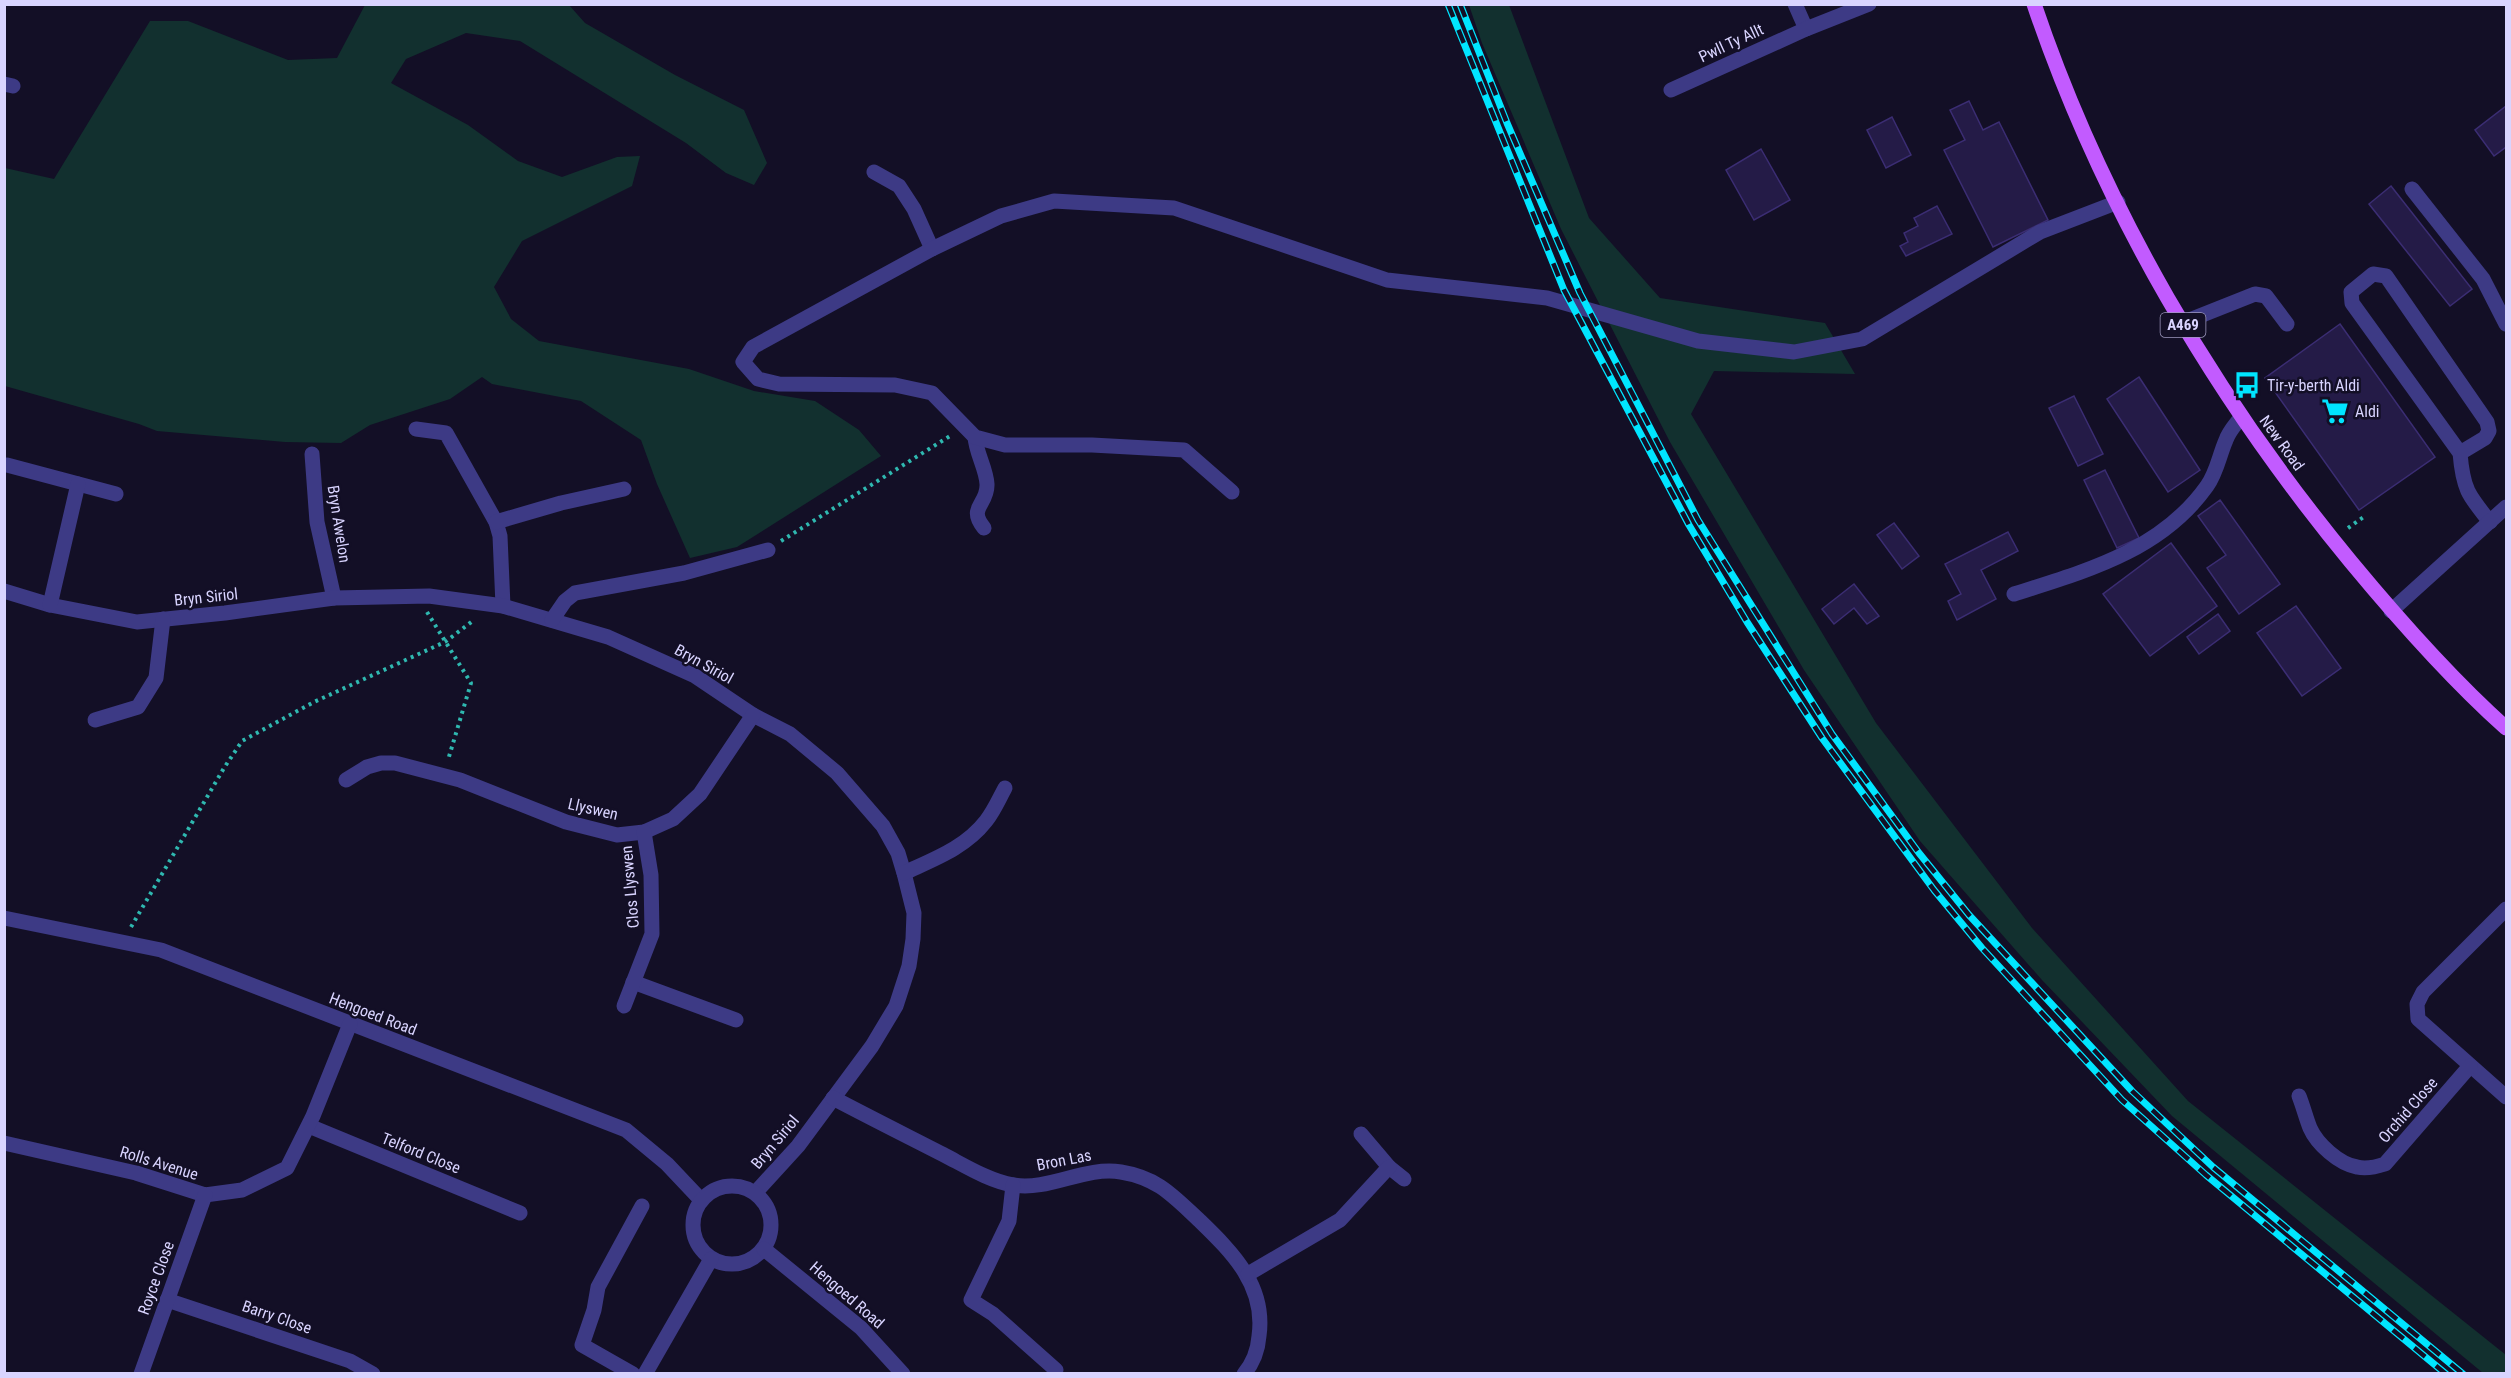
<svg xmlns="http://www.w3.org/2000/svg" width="2511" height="1378" viewBox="0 0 2511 1378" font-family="'Roboto Condensed',sans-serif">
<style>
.green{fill:#12302f}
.building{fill:#241b47;stroke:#3b2d73;stroke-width:1.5}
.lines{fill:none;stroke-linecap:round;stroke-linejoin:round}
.path{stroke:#2fb8b0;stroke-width:4;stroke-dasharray:3 4.5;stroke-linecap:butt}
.minor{stroke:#3d3a85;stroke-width:15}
.major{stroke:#c25bff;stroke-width:15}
.rail-casing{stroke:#00e5ff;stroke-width:7}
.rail{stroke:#130f26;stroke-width:4.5;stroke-dasharray:14;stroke-linecap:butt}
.labels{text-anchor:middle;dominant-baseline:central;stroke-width:5;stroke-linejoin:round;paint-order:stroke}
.shield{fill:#130f26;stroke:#9e99be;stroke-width:1.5}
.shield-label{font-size:15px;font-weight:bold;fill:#d9d4ff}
.street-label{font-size:16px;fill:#d9d4ff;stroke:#130f26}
.poi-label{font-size:16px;fill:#d9d4ff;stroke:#130f26;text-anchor:start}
</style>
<rect width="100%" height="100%" fill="#130f26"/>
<g class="green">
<polygon points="365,5 569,5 585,23 675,75 744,110 767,163 754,185 726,173 686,143 520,41 466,33 406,59 391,83 468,125 518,161 562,177 617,157 640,156 632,186 522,241 494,287 511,319 539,341 689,369 754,391 815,401 859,430 881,456 737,547 690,558 657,484 641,440 581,401 492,384 482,377 450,399 370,425 341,443 285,442 157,431 139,424 5,386 5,168 54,179 150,21 188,21 288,60 337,58"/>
<polygon points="1469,5 1509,5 1589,218 1660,298 1825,323 1855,374 1714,371 1691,414 1876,723 2032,928 2188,1101 2506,1355 2506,1373 2483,1373 2172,1116 2042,980 1920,841 1804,670 1670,442 1561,229 1482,43"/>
</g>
<g class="building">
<polygon points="1969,101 1983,130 1999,122 2048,220 1993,247 1944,150 1965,140 1950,110"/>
<polygon points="2506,106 2506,147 2494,156 2475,130"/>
<polygon points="1892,117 1911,155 1886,168 1867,130"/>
<polygon points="1761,149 1790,200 1754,220 1726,170"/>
<polygon points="2391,186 2472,289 2450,306 2369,204"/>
<polygon points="1937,206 1952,234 1906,256 1900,246 1908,242 1904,233 1918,226 1914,218"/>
<polygon points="2340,324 2435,457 2359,510 2265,378"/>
<polygon points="2139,377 2200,470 2168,492 2107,399"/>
<polygon points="2074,396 2103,454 2078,466 2049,408"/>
<polygon points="2105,470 2139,538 2117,548 2084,480"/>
<polygon points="2220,500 2280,584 2239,614 2207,568 2226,555 2198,516"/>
<polygon points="1894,523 1919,556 1902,569 1877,535"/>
<polygon points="2008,532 2018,551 1981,570 1996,599 1957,620 1948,601 1961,594 1945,564"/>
<polygon points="2171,543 2217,606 2150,656 2103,594"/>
<polygon points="1854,584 1879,616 1867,624 1854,608 1834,624 1822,609"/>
<polygon points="2296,606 2341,668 2302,696 2257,633"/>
<polygon points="2218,614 2230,631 2199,654 2187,637"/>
</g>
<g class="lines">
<g class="path">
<polyline points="2348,528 2365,516"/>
<polyline points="781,541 950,436"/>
<polyline points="427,612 471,683 448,760"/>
<polyline points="131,927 224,768 242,741 314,702 445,642 474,620"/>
</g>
<g class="minor">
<polyline points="1795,4 1806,29"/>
<polyline points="4,84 13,86"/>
<polyline points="1671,90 1806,29 1869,4"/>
<polyline points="874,172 899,186 914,209 932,249"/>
<polyline points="2412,189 2483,279 2506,324"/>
<polyline points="2182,323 2255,294 2266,296 2287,324"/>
<polyline points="416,429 446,433 496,522 500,536 503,606"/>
<path d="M975,437C976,453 986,468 987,484C988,505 967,507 984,528"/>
<path d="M2460,453L2485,438L2489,431L2487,422L2386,276L2373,274L2351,292L2352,303L2460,453C2463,489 2468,495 2490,522"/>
<polyline points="312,454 317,522 334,598"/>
<polyline points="7,465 116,494"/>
<polyline points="1232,492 1184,450 1092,445 1005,445 975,437 932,393 895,385 779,384 758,379 743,362 753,347 932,249 1001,216 1054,201 1174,208 1387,280 1547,298 1698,341 1794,352 1862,339 2040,232 2118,202"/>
<polyline points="496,522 561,503 624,489"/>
<polyline points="4,591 50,605 137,622 225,613 334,598 429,596 503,606 608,637 695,676 753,715 790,734 837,773 883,826 898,853 904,873 914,913 913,939 909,966 896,1006 872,1046 798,1146 755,1193"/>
<path d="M2014,594C2086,571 2161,551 2207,486C2217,472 2219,456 2226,440C2229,431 2236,424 2241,417"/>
<polyline points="50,605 78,484"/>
<polyline points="2391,611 2506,507"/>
<polyline points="552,620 565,601 575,593 684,573 768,550"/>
<polyline points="95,720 138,707 156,678 163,619"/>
<polyline points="346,780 367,767 381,763 395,763 460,780 566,822 617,835 644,832 673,819 700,794 753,715"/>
<path d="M904,873C934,859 965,848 986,821C994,811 999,799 1005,788"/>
<polyline points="2506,909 2423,992 2417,1004 2418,1019 2506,1097"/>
<polyline points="4,918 161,950 626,1130 667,1164 701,1200"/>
<polyline points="633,982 736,1020"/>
<polyline points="624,1006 652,934 651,875 644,832"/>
<path d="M2299,1096C2303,1106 2306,1118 2310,1128C2317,1144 2339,1164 2357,1167C2365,1169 2376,1167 2385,1164L2470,1066"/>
<path d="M833,1098C871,1118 909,1137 946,1156C967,1167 990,1181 1013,1185C1050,1191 1084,1166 1121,1172C1158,1178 1173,1196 1200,1221C1233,1253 1266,1286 1259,1336C1258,1350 1253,1363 1244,1374"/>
<polyline points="309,1126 520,1213"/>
<polyline points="1361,1134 1389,1167 1404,1179"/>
<polyline points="4,1143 136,1173 205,1195 242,1190 287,1168 313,1116 350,1024"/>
<polyline points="1013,1185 1009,1221 971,1300 993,1314 1056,1370"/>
<circle cx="732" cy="1225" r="39"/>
<polyline points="764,1249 861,1328 903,1374"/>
<polyline points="1248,1274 1340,1220 1389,1167"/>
<polyline points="167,1300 350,1361 373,1374"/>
<polyline points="141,1374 205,1195"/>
<polyline points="633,1374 582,1345 594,1310 598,1287 642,1206"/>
<polyline points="645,1374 711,1259"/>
</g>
<path class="major" d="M2034,4C2103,208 2215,397 2351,562C2399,620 2450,678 2506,728"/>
<defs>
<g id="rail">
<polyline points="1448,4 1564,290 1689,525 1747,622 1822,738 1934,890 1982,948 2122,1100 2206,1175 2446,1374"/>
<polyline points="1460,4 1507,123 1580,293 1698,520 1832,734 1919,853 1969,915 2132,1091 2213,1167 2463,1374"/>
</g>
</defs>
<use href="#rail" class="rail-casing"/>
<use href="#rail" class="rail"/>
</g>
<defs>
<symbol id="bus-bare" viewBox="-9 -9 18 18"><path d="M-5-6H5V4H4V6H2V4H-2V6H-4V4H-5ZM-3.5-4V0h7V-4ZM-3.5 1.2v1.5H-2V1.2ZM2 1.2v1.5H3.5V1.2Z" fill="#00e5ff" stroke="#130f26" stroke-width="2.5" paint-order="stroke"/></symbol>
<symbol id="supermarket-bare" viewBox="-9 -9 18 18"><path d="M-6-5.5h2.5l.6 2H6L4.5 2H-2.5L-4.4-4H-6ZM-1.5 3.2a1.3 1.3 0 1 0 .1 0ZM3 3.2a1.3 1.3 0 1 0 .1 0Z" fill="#00e5ff" stroke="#130f26" stroke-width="2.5" paint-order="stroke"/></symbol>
</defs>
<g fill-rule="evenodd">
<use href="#bus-bare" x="2228" y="366" width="38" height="38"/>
<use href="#supermarket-bare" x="2316" y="392" width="38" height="38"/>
</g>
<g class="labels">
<rect class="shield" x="2160.5" y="313" width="45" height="24" rx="4.5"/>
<g class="shield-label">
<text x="2183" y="325">A469</text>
</g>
<g class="street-label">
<text transform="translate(1731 43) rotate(-25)">Pwll Ty Allt</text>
<text transform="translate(2282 443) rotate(54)">New Road</text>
<text transform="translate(339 524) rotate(81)">Bryn Awelon</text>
<text transform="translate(206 597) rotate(-6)">Bryn Siriol</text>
<text transform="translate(704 664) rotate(29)">Bryn Siriol</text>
<text transform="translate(593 809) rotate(13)">Llyswen</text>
<text transform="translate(630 887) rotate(-95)">Clos Llyswen</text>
<text transform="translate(373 1014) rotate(21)">Hengoed Road</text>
<text transform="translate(2408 1110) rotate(-49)">Orchid Close</text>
<text transform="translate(775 1142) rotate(-50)">Bryn Siriol</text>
<text transform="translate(421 1153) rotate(22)">Telford Close</text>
<text transform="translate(1064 1160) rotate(-11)">Bron Las</text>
<text transform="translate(159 1163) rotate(17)">Rolls Avenue</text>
<text transform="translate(156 1278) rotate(-70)">Royce Close</text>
<text transform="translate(847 1295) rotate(41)">Hengoed Road</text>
<text transform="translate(277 1317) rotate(19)">Barry Close</text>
</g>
<g class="poi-label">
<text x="2267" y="385">Tir-y-berth Aldi</text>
<text x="2355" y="411">Aldi</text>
</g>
</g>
<rect width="2511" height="1378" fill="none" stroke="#d9d4ff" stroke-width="12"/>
</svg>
